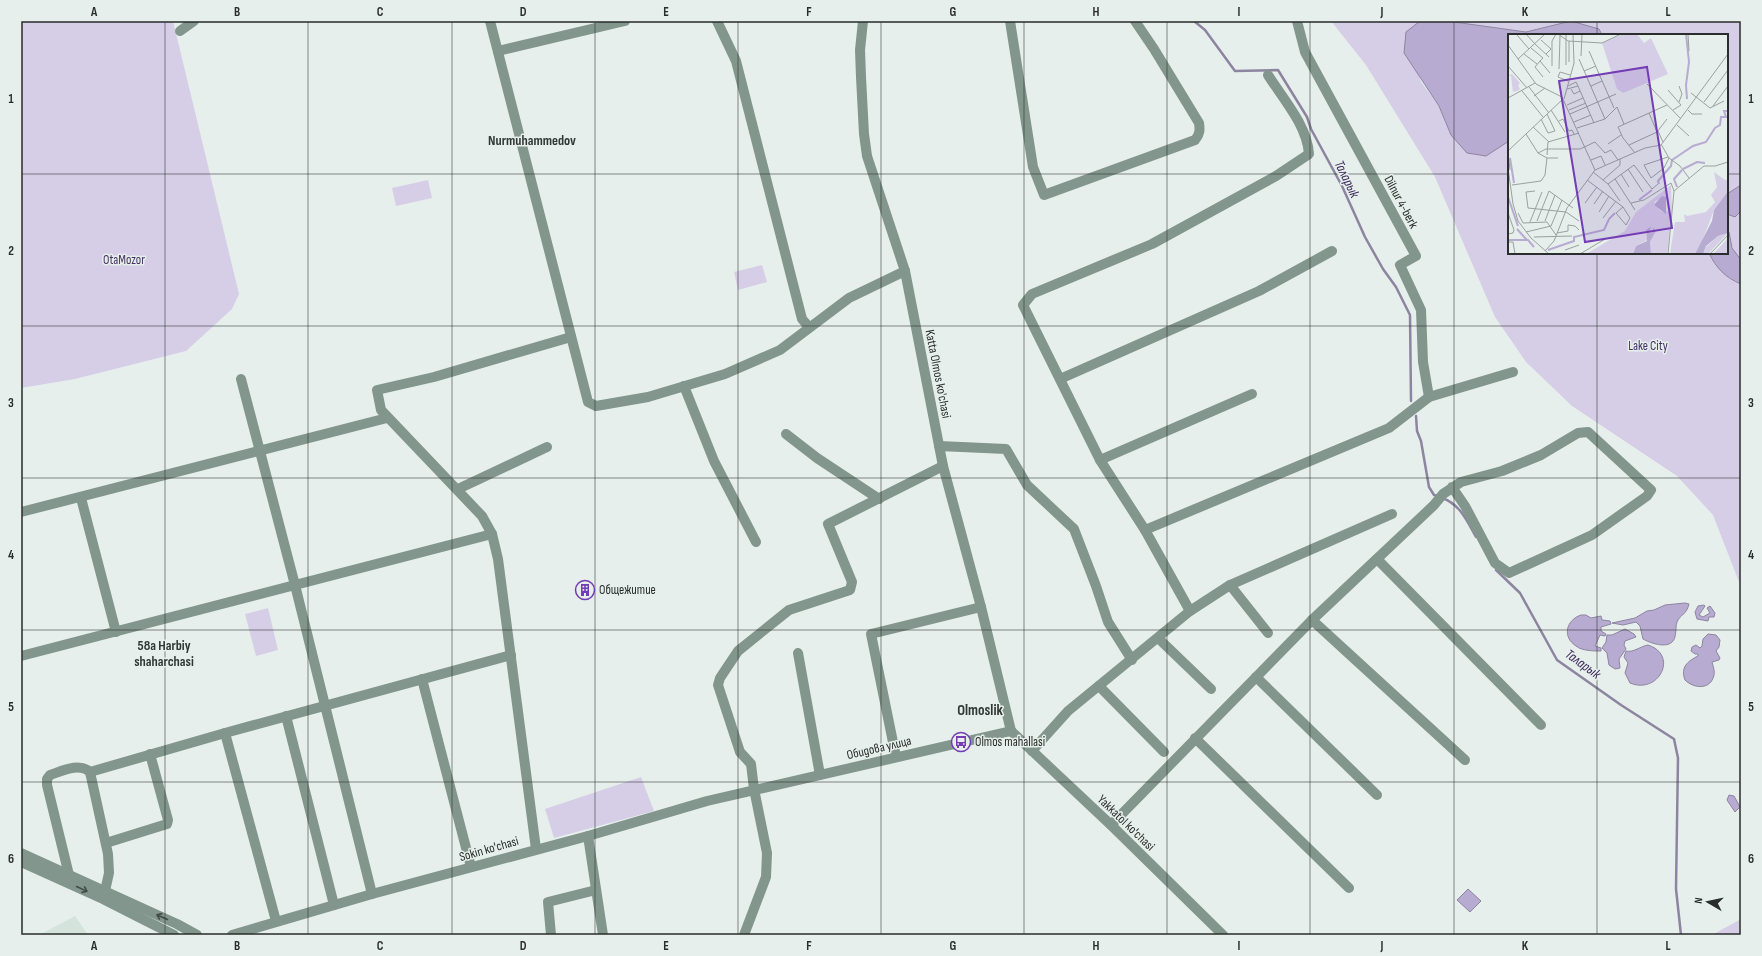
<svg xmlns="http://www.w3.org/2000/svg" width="1762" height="956" viewBox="0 0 1762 956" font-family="'Sofia Sans Condensed',sans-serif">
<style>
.built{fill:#d4e4dd}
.green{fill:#d6cee7}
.water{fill:#b8abd2;stroke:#8d85a0}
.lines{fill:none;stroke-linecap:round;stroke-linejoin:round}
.stream{stroke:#8d85a0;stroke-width:2.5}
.minor{stroke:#82968d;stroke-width:10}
.oneway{stroke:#444c48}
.grid{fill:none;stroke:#292d2b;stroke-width:1;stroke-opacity:0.55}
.labels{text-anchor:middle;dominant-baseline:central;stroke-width:3;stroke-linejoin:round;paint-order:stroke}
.street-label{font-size:13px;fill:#292d2b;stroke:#e6efeb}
.park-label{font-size:13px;fill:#453063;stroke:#e6efeb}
.poi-label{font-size:13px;fill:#292d2b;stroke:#e6efeb;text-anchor:start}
.neighbourhood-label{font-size:14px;font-weight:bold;fill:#313735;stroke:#e6efeb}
.water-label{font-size:14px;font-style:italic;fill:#3d295a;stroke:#e6efeb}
.quarter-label{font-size:15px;font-weight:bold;fill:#313735;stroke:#e6efeb}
.inset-river{fill:none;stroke:#b8abd2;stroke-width:2}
.inset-road{fill:none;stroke:#9aa19e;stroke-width:1}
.view{fill:#733db4;fill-opacity:0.15;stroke:#733db4;stroke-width:2}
.inset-edge{fill:none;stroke:#292d2b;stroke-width:2}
.neatline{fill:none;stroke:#292d2b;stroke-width:1.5}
.grid-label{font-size:13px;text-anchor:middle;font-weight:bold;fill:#292d2b}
</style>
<rect width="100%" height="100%" fill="#e6efeb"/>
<polygon class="built" points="75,916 88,935 39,935"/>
<g class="green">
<polygon points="21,21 173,21 239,294 232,309 186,351 75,379 21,388"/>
<path d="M1331,21H1420L1406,32L1421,82L1439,106L1451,135L1507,143L1509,141V253H1709C1716,268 1727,277 1741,284V587L1713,515L1677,476L1572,406L1526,362L1495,317L1435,177L1366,65Z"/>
<polygon points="1447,21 1741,21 1741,185 1727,194 1727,35 1602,35 1599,29 1571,21 1526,32"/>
<polygon points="428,180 432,198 396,206 392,188"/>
<path d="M1741,211V260C1733,252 1730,243 1729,232L1727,231V214L1735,217Z"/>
<polygon points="762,265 767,282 738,290 734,272"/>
<polygon points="268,608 278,650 256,656 245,614"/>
<polygon points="641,777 654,811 554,838 545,809"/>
<polygon points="1741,919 1741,935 1712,935"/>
</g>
<g class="water">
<polygon points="1420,21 1447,21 1526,32 1571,21 1599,29 1602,35 1509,35 1509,141 1486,156 1467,153 1451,135 1439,106 1404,53 1406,32"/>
<polygon points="1741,185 1741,211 1735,217 1727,214 1727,194"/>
<path d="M1727,231L1729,232L1732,248L1741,260V284C1726,278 1716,268 1709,253H1727Z"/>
<path d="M1685,603L1689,604C1686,616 1681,613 1677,622C1675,628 1677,636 1673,641C1667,649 1650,643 1643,639L1640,626L1636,622L1623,625L1612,623L1635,618L1647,611L1654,610L1665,605Z"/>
<polygon points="1704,605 1705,606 1699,615 1703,617 1710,613 1707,608 1710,606 1715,613 1714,617 1709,617 1708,621 1697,619 1695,612 1698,606"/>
<path d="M1581,615H1586L1591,618L1601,616L1602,620L1610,621L1611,624L1601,627V631L1606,634L1605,636L1600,635L1595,646L1601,648V651C1594,651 1582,651 1576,646C1562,637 1566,620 1581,615Z"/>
<polygon points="1625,629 1634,634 1636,637 1625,641 1624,645 1626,649 1619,659 1620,668 1615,669 1609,665 1607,653 1602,648 1606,642 1607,635 1612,635"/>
<path d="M1708,634L1716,635L1720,640L1719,647L1716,651L1720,658L1719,660L1712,662C1713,666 1715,671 1714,675C1711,690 1694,689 1685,680C1680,667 1688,661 1698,656V654H1695L1691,651L1692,647L1696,645L1700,648L1702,646L1703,639Z"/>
<path d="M1648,645C1679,655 1659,695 1630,683L1625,673L1628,663L1624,657L1626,651C1633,653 1641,646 1648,645Z"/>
<polygon points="1729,795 1734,796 1740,807 1735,812 1727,800"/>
<polygon points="1468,889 1481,901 1470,912 1457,900"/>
</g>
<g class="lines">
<g class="stream">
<polyline points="1194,21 1205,30 1235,71 1278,70 1307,117 1311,129 1342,186 1365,237 1383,269 1396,287 1410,315 1411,401"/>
<polyline points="1416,416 1417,431 1421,441 1429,487 1434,495 1438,496"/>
<path d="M1442,498C1460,504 1467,521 1476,537"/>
<polyline points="1496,570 1520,593 1557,660 1621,705 1674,739 1678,758 1676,889 1681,935"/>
</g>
<g class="minor">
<polyline points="490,21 588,402 596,406 648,397 725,374 780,350 849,298 905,271"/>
<polyline points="717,21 736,61 802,319 809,327"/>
<polyline points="863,21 860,50 861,77 864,134 867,156 905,271 943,466 981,607 1011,731"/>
<path d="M1010,21L1033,167L1044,195L1195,140C1200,134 1200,130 1199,123L1154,49L1135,21"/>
<polyline points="1297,21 1305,52 1416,256 1400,265 1421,310 1423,362 1429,397"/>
<polyline points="180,31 194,21"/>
<polyline points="498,51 625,21"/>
<polyline points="241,379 295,585 372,894"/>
<polyline points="1060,379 1259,291 1332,251"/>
<polyline points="684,386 714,461 756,542"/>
<polyline points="786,434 817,458 879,499"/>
<polyline points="939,446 1006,449 1027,485 1074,529 1096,586 1108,622 1132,660"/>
<polyline points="1100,460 1252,394"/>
<polyline points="458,489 547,447"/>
<polyline points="81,498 116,632"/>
<polyline points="21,512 387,418"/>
<polyline points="1145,530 1389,428 1429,397 1513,372"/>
<polyline points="1377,559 1541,725"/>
<polyline points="1230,585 1268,633"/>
<path d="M1190,611L1145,530L1100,460L1023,305L1032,294L1152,244L1276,176L1309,154C1307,125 1283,99 1268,75"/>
<polyline points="1312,620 1465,760"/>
<polyline points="1158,638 1211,689"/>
<polyline points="798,653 820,775"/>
<polyline points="21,656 492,534"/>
<polyline points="1256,677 1377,795"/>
<polyline points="422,679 471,867"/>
<polyline points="1099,686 1164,752"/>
<polyline points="286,716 334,905"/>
<polyline points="1011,731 1111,825 1223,935"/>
<polyline points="225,733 276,921"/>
<polyline points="1195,738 1349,888"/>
<polyline points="1032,751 1068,711 1190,611 1230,585 1392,514"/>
<polyline points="896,757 871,634 981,607"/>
<polyline points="1111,825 1312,620 1434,505 1443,494 1461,482 1502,471 1541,455 1578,433 1588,432 1651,490 1647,496 1592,535 1509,573 1495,563 1465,506 1452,487"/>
<polyline points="588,836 603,935"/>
<polyline points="106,843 167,824 168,820 150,754"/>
<polyline points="536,849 498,559 492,534 482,516 381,410 377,390 434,377 571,337"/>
<polyline points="21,853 177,924 197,935"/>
<polyline points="21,862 103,899 174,935"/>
<path d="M69,875L47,785V779L50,775C62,771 79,762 90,772"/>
<polyline points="105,891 109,873 108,854 90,772 225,733 511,655"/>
<polyline points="232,935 372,894 588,836 707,801 1011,731"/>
<polyline points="551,935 548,902 596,890"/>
<polyline points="744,935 766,877 767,853 754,789 751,764 740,752 718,685 720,678 738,651 789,610 850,590 852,582 828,524 943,466"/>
</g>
</g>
<defs><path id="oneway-shaft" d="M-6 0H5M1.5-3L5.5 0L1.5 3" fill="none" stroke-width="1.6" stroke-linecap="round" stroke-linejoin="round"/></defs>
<g class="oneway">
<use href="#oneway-shaft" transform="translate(82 889) rotate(25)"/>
<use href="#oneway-shaft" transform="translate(162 917) rotate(-156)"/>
</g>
<path class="grid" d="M165,21V935M308,21V935M452,21V935M595,21V935M738,21V935M881,21V935M1024,21V935M1167,21V935M1310,21V935M1454,21V935M1597,21V35M21,174H1509M1727,174H1741M1597,253V935M21,326H1741M21,478H1741M21,630H1741M21,782H1741"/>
<defs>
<symbol id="building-ring" viewBox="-11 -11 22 22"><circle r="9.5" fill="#e6efeb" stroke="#733db4" stroke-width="1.5"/><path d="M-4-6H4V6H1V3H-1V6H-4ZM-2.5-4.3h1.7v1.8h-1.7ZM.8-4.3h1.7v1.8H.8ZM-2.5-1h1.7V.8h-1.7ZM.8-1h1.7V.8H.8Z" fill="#733db4"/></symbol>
<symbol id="bus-ring" viewBox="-11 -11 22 22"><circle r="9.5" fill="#e6efeb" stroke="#733db4" stroke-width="1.5"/><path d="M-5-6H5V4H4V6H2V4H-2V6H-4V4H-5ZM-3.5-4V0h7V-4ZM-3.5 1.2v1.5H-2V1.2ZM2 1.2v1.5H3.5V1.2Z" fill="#733db4"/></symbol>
</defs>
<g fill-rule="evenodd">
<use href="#building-ring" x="574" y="579" width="22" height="22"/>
<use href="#bus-ring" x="950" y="731" width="22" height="22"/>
</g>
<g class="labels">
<g class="street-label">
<text transform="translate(1401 202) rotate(62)">Dilnur 4-berk</text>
<text transform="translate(938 374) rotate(79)">Katta Olmos ko'chasi</text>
<text transform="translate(879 748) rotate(-13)">Обидова улица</text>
<text transform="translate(1126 823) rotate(44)">Yakkatol ko'chasi</text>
<text transform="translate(489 849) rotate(-16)">Sokin ko'chasi</text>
</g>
<g class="park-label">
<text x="124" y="260">OtaMozor</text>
<text x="1648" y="346">Lake City</text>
</g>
<g class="poi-label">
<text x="599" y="590">Общежитие</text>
<text x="975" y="742">Olmos mahallasi</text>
</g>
<g class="neighbourhood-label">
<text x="532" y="140">Nurmuhammedov</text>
<text x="164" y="645">58a Harbiy<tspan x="164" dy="16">shaharchasi</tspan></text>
</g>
<g class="water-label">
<text transform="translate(1347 179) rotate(64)">Таларык</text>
<text transform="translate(1583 664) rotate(36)">Таларык</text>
</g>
<g class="quarter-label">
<text x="980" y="710">Olmoslik</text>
</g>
</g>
<g transform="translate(1508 34)">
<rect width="220" height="220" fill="#e6efeb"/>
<path d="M115,0H129L136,9L143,4L160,40L115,59L109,55L94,9ZM4,40L12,49L10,51L12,55L9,57L5,58L3,42H0ZM206,138L217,146L220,145V157L206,176L193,210L187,220H162L167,188H177L176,180L179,182L198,178L207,168L203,161L209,153ZM163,151L164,178L159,220H143L142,208L148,197L145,193V198L141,199L142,192L138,196L139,206L128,212L125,220H78L117,197L128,178ZM158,163L160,177L154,178L146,171L147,167ZM220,199L200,220H195L198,213L210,202ZM220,204V220H205L211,214Z" fill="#d6cee7" fill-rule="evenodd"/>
<path d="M220,157V199L210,202L198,212L195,220H187L204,187L206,176ZM154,162L158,163V180L146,171ZM143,192L141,199L145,198V193L148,197L142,208L143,220H125L128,212L139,207L138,196Z" fill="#b8abd2"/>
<path class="inset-river" d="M178,0L181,28L178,51L179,65M2,124L6,149M175,135L189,128L197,129M151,150L150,147L163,132L164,126L185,112L198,108L207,94L212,91L213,83H218L216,77H220M169,153L166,145L174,136M0,163L10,192M131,166L144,156M9,195L19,206M0,206H20L26,213M40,216L66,207V203L96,196L101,185L107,179"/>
<path class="inset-road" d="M18,0L27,10M50,0L60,7L94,9L113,0M180,0L181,17M9,1L21,15M33,6L43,15L38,20M27,10L41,23M0,11L28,50L54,63L87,136M23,14L35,24L32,27M81,17L106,74M16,20L29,30M73,22L74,0M10,25L37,0M71,25L97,85M61,28V7M58,31V0M0,32L19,54M44,32V7L48,0M51,35L52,2M76,37L88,32M35,43L27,33L32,27L42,39M60,47L50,43L52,38L62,41M139,50L173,85M60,52L68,48L70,52M83,52L94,47M171,52L174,60L171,68M21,53L41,79M59,55L70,52L86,89M63,55L66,60L72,57M160,56L173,71L165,76M14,57L35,83M183,59L202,74L216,67M26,62L37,54M0,64L27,49M56,65L66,29L65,0M196,68L220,36M59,71L75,64M205,72L220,52M43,76L57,98M61,76L78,69M180,76L184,80H194M62,80L108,60M33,85L40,99L47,97L39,80M51,87L55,85L61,97L64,96L66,100M66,88L83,81M169,91L181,102M25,93L41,108M69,94L97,85L109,73L116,90M150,97L155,108M149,98L159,85M18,100L30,119L39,124H50M100,110L113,101M153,110L161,124L172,132L181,144M121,111L149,98L141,79M0,117L55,65M0,118L2,136M30,119L38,115H72L87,108L97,119L103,116L110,126M127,119L115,104L110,93L159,71M39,121L40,108L71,99M160,123L136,131L143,144L156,134L161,124M83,126L93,122L97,131M0,134L5,170L10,187L23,204L41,220M120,135L135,158M87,136L137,114L153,111L220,20M85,138L100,150L112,167M113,140L121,153M107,145L127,176M79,146L115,173L122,184L118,191L108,179L115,173M95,146L112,131V125M100,150L126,131L144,155L150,150M4,151L33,147L37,141L39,124M27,157L18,158L20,174L58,178L71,187M77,169L89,153M123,169L136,166L163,149L166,157M86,170L95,157M91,178L101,162M0,179L6,196L5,199L0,200M10,179L15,189L39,188L48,201M95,184L108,167M29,187L41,157L65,174M37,187L47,161M22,188L34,158M18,198L43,192L54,166M49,199L60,197V191L67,192L71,196M26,203L64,202M0,208H5L7,220M57,216L71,211M37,217L46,207L59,174L87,136M72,220L97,205M160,220L166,157L196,132H207L220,128M202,220L220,201"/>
<path class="view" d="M139,33L164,194L77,208L51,47Z"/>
<rect width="220" height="220" class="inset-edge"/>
</g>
<rect width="1762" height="956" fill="none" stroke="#e6efeb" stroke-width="44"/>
<g transform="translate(1708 902) rotate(279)" stroke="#e6efeb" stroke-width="3" paint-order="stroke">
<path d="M0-3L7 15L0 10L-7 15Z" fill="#292d2b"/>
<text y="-6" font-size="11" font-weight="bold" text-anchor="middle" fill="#292d2b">N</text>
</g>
<rect x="22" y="22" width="1718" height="912" class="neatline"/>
<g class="grid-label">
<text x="94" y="16">A</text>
<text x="237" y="16">B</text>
<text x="380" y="16">C</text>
<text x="523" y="16">D</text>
<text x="666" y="16">E</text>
<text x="809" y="16">F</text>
<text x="953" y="16">G</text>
<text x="1096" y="16">H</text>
<text x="1239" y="16">I</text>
<text x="1382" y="16">J</text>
<text x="1525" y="16">K</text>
<text x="1668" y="16">L</text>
<text x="11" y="103">1</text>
<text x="1751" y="103">1</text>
<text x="11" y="255">2</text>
<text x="1751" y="255">2</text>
<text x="11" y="407">3</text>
<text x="1751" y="407">3</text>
<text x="11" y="559">4</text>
<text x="1751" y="559">4</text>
<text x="11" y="711">5</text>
<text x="1751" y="711">5</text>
<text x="11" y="863">6</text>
<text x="1751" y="863">6</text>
<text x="94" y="950">A</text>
<text x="237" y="950">B</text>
<text x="380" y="950">C</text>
<text x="523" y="950">D</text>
<text x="666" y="950">E</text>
<text x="809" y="950">F</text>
<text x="953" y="950">G</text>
<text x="1096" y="950">H</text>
<text x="1239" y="950">I</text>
<text x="1382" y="950">J</text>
<text x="1525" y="950">K</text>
<text x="1668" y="950">L</text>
</g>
</svg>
